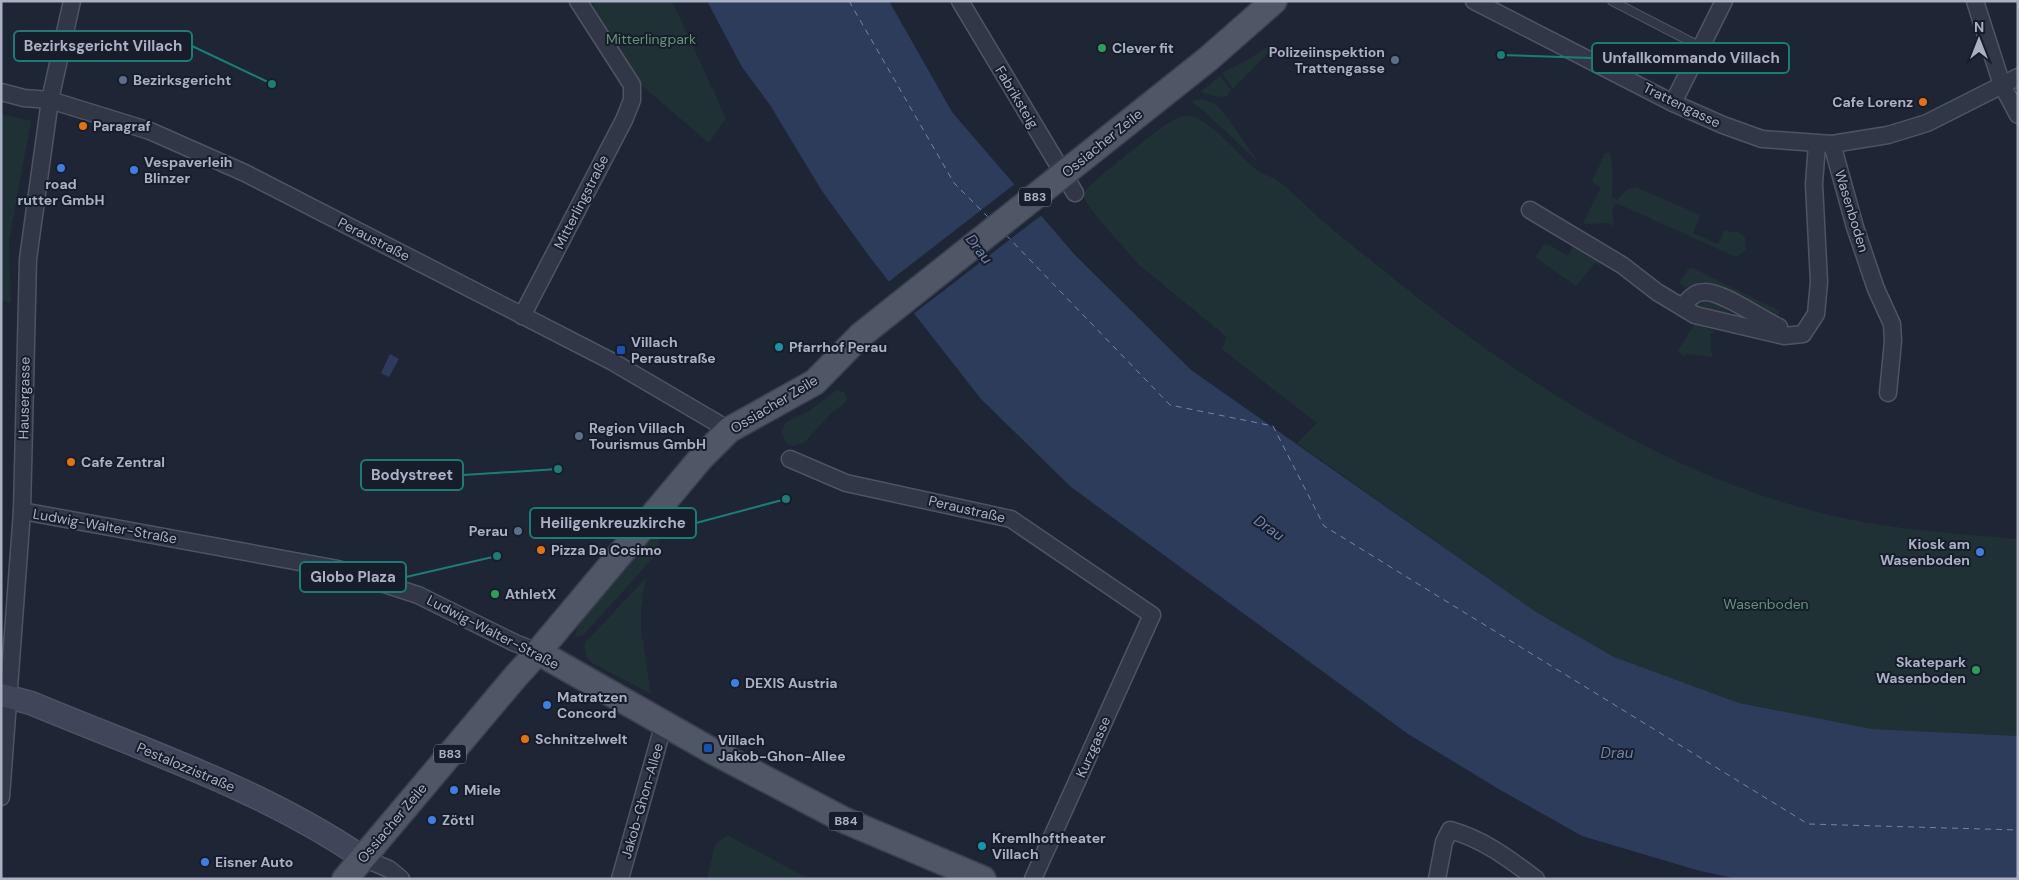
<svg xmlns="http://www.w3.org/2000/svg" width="2019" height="880" viewBox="0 0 2019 880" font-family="'DM Sans',sans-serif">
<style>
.green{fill:#203136}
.water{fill:#2e3c5b}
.pier{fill:#1e2535}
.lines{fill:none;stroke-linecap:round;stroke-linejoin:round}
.ferry{stroke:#7184ae;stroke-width:1;stroke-dasharray:6 5;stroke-linecap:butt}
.service-casing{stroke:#4e5464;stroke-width:10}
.minor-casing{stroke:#4e5464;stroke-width:19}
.secondary-casing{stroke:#4e5464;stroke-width:25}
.primary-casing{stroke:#3a404f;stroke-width:28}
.service{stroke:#313746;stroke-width:8}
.minor{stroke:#313746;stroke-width:16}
.secondary{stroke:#3f4659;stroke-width:22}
.primary{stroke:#4f5666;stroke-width:25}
.primary-bridge-casing{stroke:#3a404f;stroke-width:28;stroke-linecap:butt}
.primary-bridge{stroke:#4f5666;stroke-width:25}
.leisure-dot{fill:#2e9e5b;stroke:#171d2a;stroke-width:2}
.service-dot{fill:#5c6f8a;stroke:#171d2a;stroke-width:2}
.food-dot{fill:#e8710a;stroke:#171d2a;stroke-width:2}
.shop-dot{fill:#3f7fe0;stroke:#171d2a;stroke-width:2}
.culture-dot{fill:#0f9aa8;stroke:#171d2a;stroke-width:2}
.transit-dot{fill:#1a4fb4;stroke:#171d2a;stroke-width:2}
.labels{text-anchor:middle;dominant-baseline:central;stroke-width:4;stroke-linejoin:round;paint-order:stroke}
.shield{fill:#171d2a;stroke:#7e8596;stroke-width:1}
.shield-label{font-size:12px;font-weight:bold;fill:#aab1c4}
.park-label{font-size:14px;fill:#629473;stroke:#171d2a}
.poi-label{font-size:14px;font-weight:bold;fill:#aab1c4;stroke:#171d2a;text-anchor:start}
.street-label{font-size:14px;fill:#aab1c4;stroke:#171d2a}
.water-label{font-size:15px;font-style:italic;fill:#7184ae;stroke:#171d2a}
.leader{fill:none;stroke:#1e7c77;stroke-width:2}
.callout-dot{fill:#1e7c77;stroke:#171d2a;stroke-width:2}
.callout{fill:#171d2a;stroke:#1e7c77;stroke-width:2}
.callout-label{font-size:15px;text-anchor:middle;font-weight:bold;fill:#aab1c4}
</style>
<rect width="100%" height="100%" fill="#1e2535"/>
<g class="green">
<polygon points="582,1 672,1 726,118 709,143 638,82"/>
<polygon points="1272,43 1274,45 1272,49 1233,89 1222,73 1249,59"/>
<polygon points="1220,76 1231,90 1227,96 1218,97 1200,92"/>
<polygon points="1203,99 1215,104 1225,114 1258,162 1205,112 1192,102 1194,100"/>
<polygon points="1,114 31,121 9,240 11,303 1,300"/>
<path d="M1191,116C1216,125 1234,150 1253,167C1260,174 1270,175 1278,181C1292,191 1307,207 1320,219C1341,237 1362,253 1383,270C1511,374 1653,469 1814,511C1881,529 1950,533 2018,539V736L1872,729L1739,703L1614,657L1536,612L1297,443L1317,423L1222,349L1227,337L1139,265L1096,216L1081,194L1105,172L1162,127L1179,117Z"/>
<polygon points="1605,153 1610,153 1613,172 1612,197 1617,200 1628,189 1636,187 1700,215 1693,233 1718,244 1724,230 1730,232 1737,231 1745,237 1746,250 1736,257 1616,203 1612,209 1614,226 1608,223 1586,224 1583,223 1601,187 1592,182"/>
<polygon points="1574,244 1601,262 1599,265 1595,263 1576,286 1535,257 1544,245 1549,245 1568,256"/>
<polygon points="1693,268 1780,311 1778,318 1722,287 1703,283 1686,288 1679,283 1688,269"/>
<polygon points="1708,300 1714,302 1743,321 1718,317 1694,306 1697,303"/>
<polygon points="1695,324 1715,331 1710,334 1712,357 1686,354 1684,357 1678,350"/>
<polygon points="837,390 845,393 847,401 830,414 804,443 792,446 786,443 781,432 786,422 806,413"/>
<path d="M658,532H660L661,534L658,549L653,558L583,635L575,637C578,613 639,553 658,532Z"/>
<path d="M646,578L641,607V629L651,694L594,664C586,658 584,654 585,643Z"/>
<polygon points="727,835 809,879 707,879 715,845"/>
</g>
<g class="water">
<polygon points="707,1 889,1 952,112 1074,254 1191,370 1536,612 1614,657 1739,703 1872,729 2018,736 2018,879 1738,879 1700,871 1582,836 1497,788 1408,734 1071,487 981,399 869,256 822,191 770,105 742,67"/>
<polygon points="390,354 399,359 389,377 381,373"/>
</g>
<polygon class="pier" points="1016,183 1043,214 912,315 887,283"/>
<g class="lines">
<g class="ferry">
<polyline points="849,1 954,183 989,218"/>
<polyline points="1006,235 1170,405 1273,426 1324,526 1808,824 2018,830"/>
</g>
<defs>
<polyline id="service" points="1612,1 1701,47"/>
<g id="minor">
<polyline points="960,1 1075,193"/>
<polyline points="1474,1 1673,103 1723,125 1762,139 1832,144 1888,135 1927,123 2018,77"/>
<polyline points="1975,1 2002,85 2018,115"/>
<polyline points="1,92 24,98 50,100 150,131 245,173 613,362 729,430"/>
<polyline points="1673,103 1724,1"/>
<polyline points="1832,144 1855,227 1876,289 1892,324 1893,341 1888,393"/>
<polyline points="1530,210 1622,265 1657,292 1695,315 1784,336 1803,334 1816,314 1819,282 1814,184 1817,144"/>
<path d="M1682,307C1688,300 1694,292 1704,292C1722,291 1761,319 1779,327"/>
<polyline points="522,316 624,120 632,100 632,85 578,1"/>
<polyline points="790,459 846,483 1011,519 1152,615 1033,879"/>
<polyline points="22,511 338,569 418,595 515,643 538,652"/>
<polyline points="1,797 22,511 28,259 50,100 72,1"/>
<polyline points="363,858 389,869 401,879"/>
<polyline points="620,879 664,723"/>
<path d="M1437,879L1444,842L1450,830C1483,839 1508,858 1536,879"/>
</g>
<path id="secondary" d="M1,695L31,703C143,750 262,789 363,858"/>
<g id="primary">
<polyline points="1208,59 1274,1"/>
<polyline points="538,652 714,752 846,821 983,879"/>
<polyline points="345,879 516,676 538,652 701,458 729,430 815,382 861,335"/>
</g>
</defs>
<use href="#service" class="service-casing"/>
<use href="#minor" class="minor-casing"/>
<use href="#secondary" class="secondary-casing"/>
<use href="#primary" class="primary-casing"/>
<use href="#service" class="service"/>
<use href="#minor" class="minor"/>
<use href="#secondary" class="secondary"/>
<use href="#primary" class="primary"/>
<defs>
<polyline id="primary-bridge" points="861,335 1208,59"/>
</defs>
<use href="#primary-bridge" class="primary-bridge-casing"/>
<use href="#primary-bridge" class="primary-bridge"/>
</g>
<g class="leisure-dot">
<circle cx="1102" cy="48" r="5"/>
<circle cx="495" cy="594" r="5"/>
<circle cx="1976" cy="670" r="5"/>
</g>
<g class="service-dot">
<circle cx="1395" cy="60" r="5"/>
<circle cx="123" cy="80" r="5"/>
<circle cx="579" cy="436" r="5"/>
<circle cx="518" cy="531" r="5"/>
</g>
<g class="food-dot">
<circle cx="1923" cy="102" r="5"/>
<circle cx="83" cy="126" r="5"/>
<circle cx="71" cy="462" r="5"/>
<circle cx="541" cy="550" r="5"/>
<circle cx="525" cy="739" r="5"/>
</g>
<g class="shop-dot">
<circle cx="61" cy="168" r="5"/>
<circle cx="134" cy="170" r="5"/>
<circle cx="1980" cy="552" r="5"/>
<circle cx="735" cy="683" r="5"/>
<circle cx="547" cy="705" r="5"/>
<circle cx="454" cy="790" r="5"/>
<circle cx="432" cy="820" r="5"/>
<circle cx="205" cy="862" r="5"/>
</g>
<g class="culture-dot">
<circle cx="779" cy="347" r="5"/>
<circle cx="982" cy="846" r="5"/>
</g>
<g class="transit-dot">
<rect x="616" y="345" width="10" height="10" rx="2.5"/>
<rect x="703" y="743" width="10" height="10" rx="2.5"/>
</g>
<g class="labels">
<g class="shield">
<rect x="1019" y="187.5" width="32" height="19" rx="4"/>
<rect x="434" y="744.5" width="32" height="19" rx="4"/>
<rect x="828.5" y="811.5" width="35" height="19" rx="4"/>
</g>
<g class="shield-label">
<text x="1035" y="197">B83</text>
<text x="450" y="754">B83</text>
<text x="846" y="821">B84</text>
</g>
<g class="park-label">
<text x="651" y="39">Mitterlingpark</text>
<text x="1766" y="604">Wasenboden</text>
</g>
<g class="poi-label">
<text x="1112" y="48">Clever fit</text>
<text x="1385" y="52" text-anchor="end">Polizeiinspektion<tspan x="1385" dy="16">Trattengasse</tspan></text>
<text x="133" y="80">Bezirksgericht</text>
<text x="1913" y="102" text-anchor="end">Cafe Lorenz</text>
<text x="93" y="126">Paragraf</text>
<text x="144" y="162">Vespaverleih<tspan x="144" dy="16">Blinzer</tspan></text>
<text x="61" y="184" text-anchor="middle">road<tspan x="61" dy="16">rutter GmbH</tspan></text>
<text x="631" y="342">Villach<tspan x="631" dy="16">Peraustraße</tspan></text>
<text x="789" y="347">Pfarrhof Perau</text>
<text x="589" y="428">Region Villach<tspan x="589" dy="16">Tourismus GmbH</tspan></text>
<text x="81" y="462">Cafe Zentral</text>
<text x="508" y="531" text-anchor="end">Perau</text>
<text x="1970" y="544" text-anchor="end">Kiosk am<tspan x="1970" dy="16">Wasenboden</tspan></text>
<text x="551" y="550">Pizza Da Cosimo</text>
<text x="505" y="594">AthletX</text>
<text x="1966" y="662" text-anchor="end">Skatepark<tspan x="1966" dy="16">Wasenboden</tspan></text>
<text x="745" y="683">DEXIS Austria</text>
<text x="557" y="697">Matratzen<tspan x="557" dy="16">Concord</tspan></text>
<text x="535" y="739">Schnitzelwelt</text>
<text x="718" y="740">Villach<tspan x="718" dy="16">Jakob-Ghon-Allee</tspan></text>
<text x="464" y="790">Miele</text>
<text x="442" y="820">Zöttl</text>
<text x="992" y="838">Kremlhoftheater<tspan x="992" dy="16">Villach</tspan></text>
<text x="215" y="862">Eisner Auto</text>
</g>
<g class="street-label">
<text transform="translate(1017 97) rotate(59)">Fabriksteig</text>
<text transform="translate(1682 105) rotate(26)">Trattengasse</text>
<text transform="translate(1102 143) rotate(-39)">Ossiacher Zeile</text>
<text transform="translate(581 202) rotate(-63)">Mitterlingstraße</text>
<text transform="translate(1852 211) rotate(73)">Wasenboden</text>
<text transform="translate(374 239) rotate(27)">Peraustraße</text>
<text transform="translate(24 398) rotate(-89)">Hausergasse</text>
<text transform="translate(774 404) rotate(-31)">Ossiacher Zeile</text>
<text transform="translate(967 509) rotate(13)">Peraustraße</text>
<text transform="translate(105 526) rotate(10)">Ludwig-Walter-Straße</text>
<text transform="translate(493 632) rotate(27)">Ludwig-Walter-Straße</text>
<text transform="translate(1093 747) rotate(-66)">Kurzgasse</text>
<text transform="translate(186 767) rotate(23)">Pestalozzistraße</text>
<text transform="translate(642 801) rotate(-74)">Jakob-Ghon-Allee</text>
<text transform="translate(392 823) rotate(-50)">Ossiacher Zeile</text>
</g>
<g class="water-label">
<text transform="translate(979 249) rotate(52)">Drau</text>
<text transform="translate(1269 528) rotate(35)">Drau</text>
<text x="1617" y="753">Drau</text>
</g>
</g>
<path class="leader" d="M272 84L192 46M1501 55L1592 58M558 469L463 475M786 499L696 523M497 556L406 577"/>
<g class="callout-dot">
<circle cx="272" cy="84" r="5"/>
<circle cx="1501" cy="55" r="5"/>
<circle cx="558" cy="469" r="5"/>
<circle cx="786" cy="499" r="5"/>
<circle cx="497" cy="556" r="5"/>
</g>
<g class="callout">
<rect x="14" y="31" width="178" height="30" rx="5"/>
<rect x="1592" y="43" width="197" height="30" rx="5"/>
<rect x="361" y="460" width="102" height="30" rx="5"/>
<rect x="530" y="508" width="166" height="30" rx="5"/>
<rect x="300" y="562" width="106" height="30" rx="5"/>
</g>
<g class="callout-label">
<text x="103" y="51">Bezirksgericht Villach</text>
<text x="1691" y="63">Unfallkommando Villach</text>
<text x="412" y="480">Bodystreet</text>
<text x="613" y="528">Heiligenkreuzkirche</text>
<text x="353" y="582">Globo Plaza</text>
</g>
<rect width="2019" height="880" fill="none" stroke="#aab1c4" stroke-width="5"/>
<g transform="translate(1979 40)" stroke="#171d2a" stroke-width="4" paint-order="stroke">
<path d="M0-4L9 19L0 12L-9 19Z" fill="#aab1c4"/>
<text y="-8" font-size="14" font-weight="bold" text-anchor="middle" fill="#aab1c4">N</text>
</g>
</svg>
